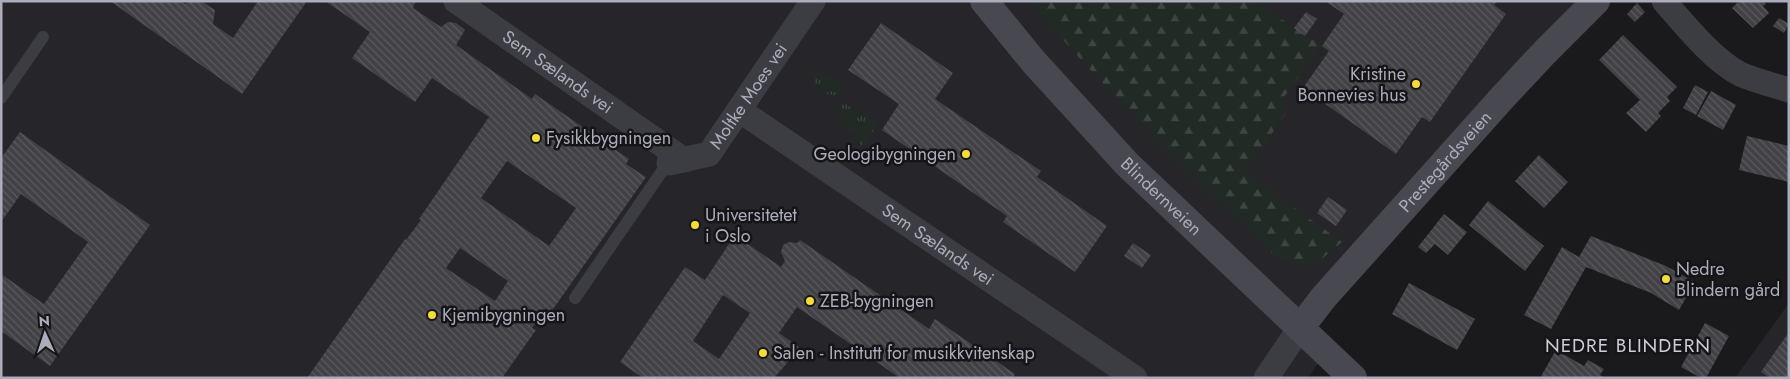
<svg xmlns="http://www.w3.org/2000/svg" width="1790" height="379" viewBox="0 0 1790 379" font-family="Jost,sans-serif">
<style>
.built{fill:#262529}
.grass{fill:url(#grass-tufts)}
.forest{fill:url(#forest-firs)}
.building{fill:url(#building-back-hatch);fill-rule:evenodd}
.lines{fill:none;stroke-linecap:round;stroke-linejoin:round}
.lane{stroke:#3c3c43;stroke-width:12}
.street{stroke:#3c3c43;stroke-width:25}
.secondary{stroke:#484851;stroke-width:28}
.poi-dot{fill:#f6dc37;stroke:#151417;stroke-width:2}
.labels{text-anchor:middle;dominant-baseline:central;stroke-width:5;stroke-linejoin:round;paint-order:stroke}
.street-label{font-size:18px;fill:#abadbb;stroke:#151417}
.poi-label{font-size:18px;fill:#abadbb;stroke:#151417;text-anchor:start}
.neighbourhood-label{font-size:19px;letter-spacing:1px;fill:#cdcdd7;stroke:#151417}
</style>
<defs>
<pattern id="grass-tufts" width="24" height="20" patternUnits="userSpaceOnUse" patternTransform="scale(1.25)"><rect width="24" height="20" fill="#212a24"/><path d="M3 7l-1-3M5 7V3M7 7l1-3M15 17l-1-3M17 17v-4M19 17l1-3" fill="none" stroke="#3f4642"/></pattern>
<pattern id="forest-firs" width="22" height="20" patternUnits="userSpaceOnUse" patternTransform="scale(1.25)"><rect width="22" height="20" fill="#212a24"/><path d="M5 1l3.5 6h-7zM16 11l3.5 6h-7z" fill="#3f4642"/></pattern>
<pattern id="building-back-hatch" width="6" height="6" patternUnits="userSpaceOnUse" patternTransform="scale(1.25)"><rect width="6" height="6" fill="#414146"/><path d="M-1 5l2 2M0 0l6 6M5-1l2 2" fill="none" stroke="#5a5a5f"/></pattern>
</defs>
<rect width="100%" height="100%" fill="#1a191c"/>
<g class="built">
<polygon points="1,1 1596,1 1300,327 1326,352 1308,378 1,378"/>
<polygon points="1789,303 1789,378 1735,378"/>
</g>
<g class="grass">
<path d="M810,72L831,75L841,83V95C823,97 816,88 810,72Z"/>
<polygon points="844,103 878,124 862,146 836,112 838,106"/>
</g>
<path class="forest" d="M1029,1H1254L1322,46L1281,101L1289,109L1245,172L1342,242L1318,262L1296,266L1278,259C1192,176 1107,92 1029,1Z"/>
<g class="building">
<polygon points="110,1 181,1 185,4 191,1 201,1 215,10 213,24 233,38 258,1 307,1 242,94"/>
<path d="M325,1H416L413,8L441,27L448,22L456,23L465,30L456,45L532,99L535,94L629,159L626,164L646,177L551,312L546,308L532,328L536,330L502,378H307L405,239L406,240L421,220L419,219L489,117L432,78L415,102L352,58L370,32ZM507,161L576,208L549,246L481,198ZM460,248L508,281L495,301L446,268Z"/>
<polygon points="1325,1 1497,1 1494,5 1506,14 1430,122 1422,117 1396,154 1303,88 1329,51 1322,46 1344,14"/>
<polygon points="1739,1 1763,1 1766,4 1763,6 1769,13 1753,28 1732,8"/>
<polygon points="1637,3 1645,12 1635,22 1627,14"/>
<polygon points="1306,12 1317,19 1305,36 1294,28"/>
<polygon points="1779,18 1789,24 1784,33 1773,26"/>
<polygon points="881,23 953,73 935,99 1041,171 1037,177 1107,226 1075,272 1003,222 1007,216 882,130 899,104 848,70"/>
<polygon points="1623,35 1677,87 1667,97 1670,101 1658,113 1661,116 1646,132 1626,113 1640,100 1599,60"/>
<polygon points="1695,85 1708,92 1696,115 1683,108"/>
<polygon points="1711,91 1736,105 1723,130 1697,116"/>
<polygon points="20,132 150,225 50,366 1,331 1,274 44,304 88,242 21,194 1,222 1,158"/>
<polygon points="1747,136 1789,146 1789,182 1739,170"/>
<polygon points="1539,155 1568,182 1544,208 1515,181"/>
<polygon points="1328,197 1347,210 1336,226 1317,213"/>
<polygon points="1488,201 1544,246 1525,271 1469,225"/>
<polygon points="1444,214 1467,232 1448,255 1435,244 1426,253 1418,247"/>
<path d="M735,235L781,267L785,261L781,252L783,245L789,242L797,243L800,240L929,329L935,319L1015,374L1013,378H897V376L797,307L779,333L799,347L787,363L774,378H643L620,362L685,267L705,280ZM723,295L750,313L719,359L693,341Z"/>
<polygon points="1591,236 1666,266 1695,282 1679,310 1651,293 1586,267 1551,329 1524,315 1562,247 1579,257"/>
<polygon points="1133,243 1151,255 1142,268 1124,256"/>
<polygon points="1409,283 1475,319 1457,350 1392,314"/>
<polygon points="1705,323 1729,336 1706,378 1701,378 1681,367"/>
<polygon points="1789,332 1789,378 1770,378 1761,372"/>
<polygon points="1556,350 1584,366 1588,360 1604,369 1600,375 1606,378 1540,378"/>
</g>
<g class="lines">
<g class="lane">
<polyline points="1,98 43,37"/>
<polyline points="575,298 667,164"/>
</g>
<g class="street">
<path id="s1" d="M456,1L684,160"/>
<path d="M1664,1C1685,25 1712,59 1740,74C1756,81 1773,85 1789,90"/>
<path id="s2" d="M739,110L1135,378"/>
<path id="s3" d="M669,163L709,154L813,1"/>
<polyline points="1266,378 1300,328"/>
</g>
<g class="secondary">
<path id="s4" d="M984,1L1033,61L1127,164L1353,378"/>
<path id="s5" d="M1300,328L1324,297L1502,98L1545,52L1596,1"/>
</g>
</g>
<g class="poi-dot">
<circle cx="1416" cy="84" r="5"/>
<circle cx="536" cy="138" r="5"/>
<circle cx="966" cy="154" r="5"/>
<circle cx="695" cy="225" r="5"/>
<circle cx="1666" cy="279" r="5"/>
<circle cx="810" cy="301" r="5"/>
<circle cx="432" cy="315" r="5"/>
<circle cx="763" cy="353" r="5"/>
</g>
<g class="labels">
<g class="street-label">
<text stroke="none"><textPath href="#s1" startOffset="124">Sem Sælands vei</textPath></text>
<text stroke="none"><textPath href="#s3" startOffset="111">Moltke Moes vei</textPath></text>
<text stroke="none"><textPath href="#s5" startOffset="221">Prestegårdsveien</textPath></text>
<text stroke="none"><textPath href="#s4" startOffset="264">Blindernveien</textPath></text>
<text stroke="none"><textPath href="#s2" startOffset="240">Sem Sælands vei</textPath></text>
</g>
<g class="poi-label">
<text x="1406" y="74" text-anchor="end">Kristine<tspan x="1406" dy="21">Bonnevies hus</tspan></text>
<text x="546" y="138">Fysikkbygningen</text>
<text x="956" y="154" text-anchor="end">Geologibygningen</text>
<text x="705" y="215">Universitetet<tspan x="705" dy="21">i Oslo</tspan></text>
<text x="1676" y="269">Nedre<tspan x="1676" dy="21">Blindern gård</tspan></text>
<text x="820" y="301">ZEB-bygningen</text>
<text x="442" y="315">Kjemibygningen</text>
<text x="773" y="353">Salen - Institutt for musikkvitenskap</text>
</g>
<g class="neighbourhood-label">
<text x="1628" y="345">NEDRE BLINDERN</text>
</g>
</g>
<rect width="1790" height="379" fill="none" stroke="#abadbb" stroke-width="5"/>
<g transform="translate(45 334) rotate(357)" stroke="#151417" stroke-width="4" paint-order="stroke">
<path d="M0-4L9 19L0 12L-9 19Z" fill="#abadbb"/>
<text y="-8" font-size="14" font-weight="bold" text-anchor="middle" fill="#abadbb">N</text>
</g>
</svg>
